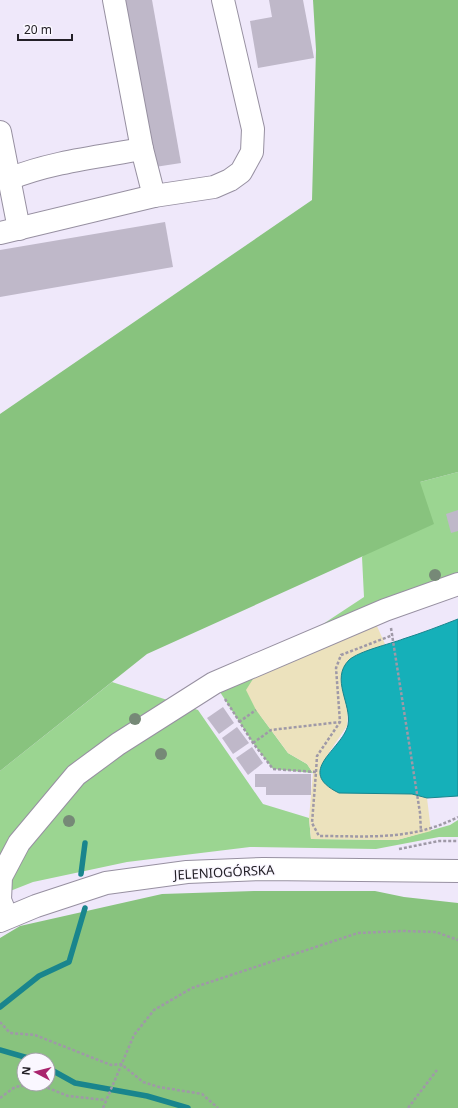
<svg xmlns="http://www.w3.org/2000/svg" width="458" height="1108" viewBox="0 0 458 1108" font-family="'Noto Sans',sans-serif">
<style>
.green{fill:#9bd591}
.forest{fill:#88c37e;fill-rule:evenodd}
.sand{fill:#ece2bd}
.water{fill:#15b0b9;stroke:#19858d}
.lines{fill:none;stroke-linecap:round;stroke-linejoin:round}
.stream{stroke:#19858d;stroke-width:5.5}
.building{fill:#bfb8c9}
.minor-casing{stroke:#9790a1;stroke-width:24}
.path{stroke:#9f99a7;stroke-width:2.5;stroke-dasharray:3 2;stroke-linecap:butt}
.minor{stroke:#fff;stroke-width:22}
.tree{fill:#768977}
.labels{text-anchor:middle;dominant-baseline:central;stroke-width:3;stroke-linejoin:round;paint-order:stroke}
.street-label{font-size:13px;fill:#232027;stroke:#faf7ff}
</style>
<rect width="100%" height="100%" fill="#efe8fa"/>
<g class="green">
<polygon points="458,472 458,575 376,624 260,715 288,753 307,764 313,773 273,769 253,743 220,692 364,597 362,557 420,482"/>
<polygon points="112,682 198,710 263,804 309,818 311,839 397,840 450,825 458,820 458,837 439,837 376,849 250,847 127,862 33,882 0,895 0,771"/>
</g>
<g class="forest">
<polygon points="313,0 458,0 458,472 420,482 434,524 147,654 0,771 0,414 312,200 316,50"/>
<path d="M254,891H375L404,897L458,903V1108H0V938L20,926L162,894ZM24,1060H48V1084H24Z"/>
</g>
<polygon class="sand" points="376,624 385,644 350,660 347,726 326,757 339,793 412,794 427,798 431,831 397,840 311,839 309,818 313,773 307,764 288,753 274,734 256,710 246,690 253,679 272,668"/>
<path class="water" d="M458,619V796L427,798L412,794L339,793C294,771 342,750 348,725C352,704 330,679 349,660C359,651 390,644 403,639C422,633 440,626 458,619Z"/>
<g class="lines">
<g class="stream">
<polyline points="81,874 85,843"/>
<polyline points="0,1007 39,976 69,962 85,908"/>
<polyline points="0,1050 35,1060"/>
<polyline points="48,1068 75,1083 147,1096 188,1108"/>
</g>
</g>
<g class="building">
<polygon points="125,0 152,0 181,163 155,167"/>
<polygon points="269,0 303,0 314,58 258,68 250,21 272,17"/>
<polygon points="165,222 173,267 0,297 0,250"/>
<polygon points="458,510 458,531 451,533 446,514"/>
<polygon points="223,707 234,723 219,734 207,718"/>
<polygon points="237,727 249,743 233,754 222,738"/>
<polygon points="252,747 263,763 248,775 236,758"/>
<polygon points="255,774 311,774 311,795 266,795 266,787 255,787"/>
</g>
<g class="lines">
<defs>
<g id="minor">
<polyline points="114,0 142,149 154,196"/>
<polyline points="0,132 19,229"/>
<path d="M9,179C51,162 98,157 142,149"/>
<polyline points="0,233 154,196 214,187 230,180 241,172 252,152 253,129 223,0"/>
<polyline points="7,917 0,900 1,877 19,843 76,775 118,744 214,683 385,610 458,584"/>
<polyline points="0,921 36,906 106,883 187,872 263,869 458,871"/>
</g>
</defs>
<use href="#minor" class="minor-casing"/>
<g class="path">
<polyline points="391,628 420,813 421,832"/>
<path d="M225,699L253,743L273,769L316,772L312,823L319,836C369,836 411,841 458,817"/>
<polyline points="239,722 256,710"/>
<polyline points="253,743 271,730 340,722"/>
<polyline points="316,772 317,756 340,722 336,668 341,655 393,635"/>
<polyline points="399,849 439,841 458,841"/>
<polyline points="0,1022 10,1033 35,1035 111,1065 121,1064 143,1082 159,1087 202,1094 218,1108"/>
<polyline points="38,1084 68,1096 106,1100"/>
<polyline points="0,1098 15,1087 34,1084"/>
<polyline points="103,1108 134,1035 154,1010 192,988 358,933 402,931 436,932 458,940"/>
<polyline points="408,1108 437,1070"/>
</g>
<use href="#minor" class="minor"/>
</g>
<g class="tree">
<circle cx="435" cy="575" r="6"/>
<circle cx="135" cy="719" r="6"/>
<circle cx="161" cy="754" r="6"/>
<circle cx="69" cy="821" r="6"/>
</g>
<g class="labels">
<g class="street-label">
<text transform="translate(224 872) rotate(-3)">JELENIOGÓRSKA</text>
</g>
</g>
<g transform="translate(36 1072) rotate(277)"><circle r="19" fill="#faf7ff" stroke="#a4a1a9"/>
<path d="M0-3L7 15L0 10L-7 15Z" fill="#a9246e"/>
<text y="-6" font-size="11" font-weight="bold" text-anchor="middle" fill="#232027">N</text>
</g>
<path d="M18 34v6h54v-6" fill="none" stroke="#232027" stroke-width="2"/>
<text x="24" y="34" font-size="12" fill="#232027" stroke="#faf7ff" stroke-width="3" paint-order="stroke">20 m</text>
</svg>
